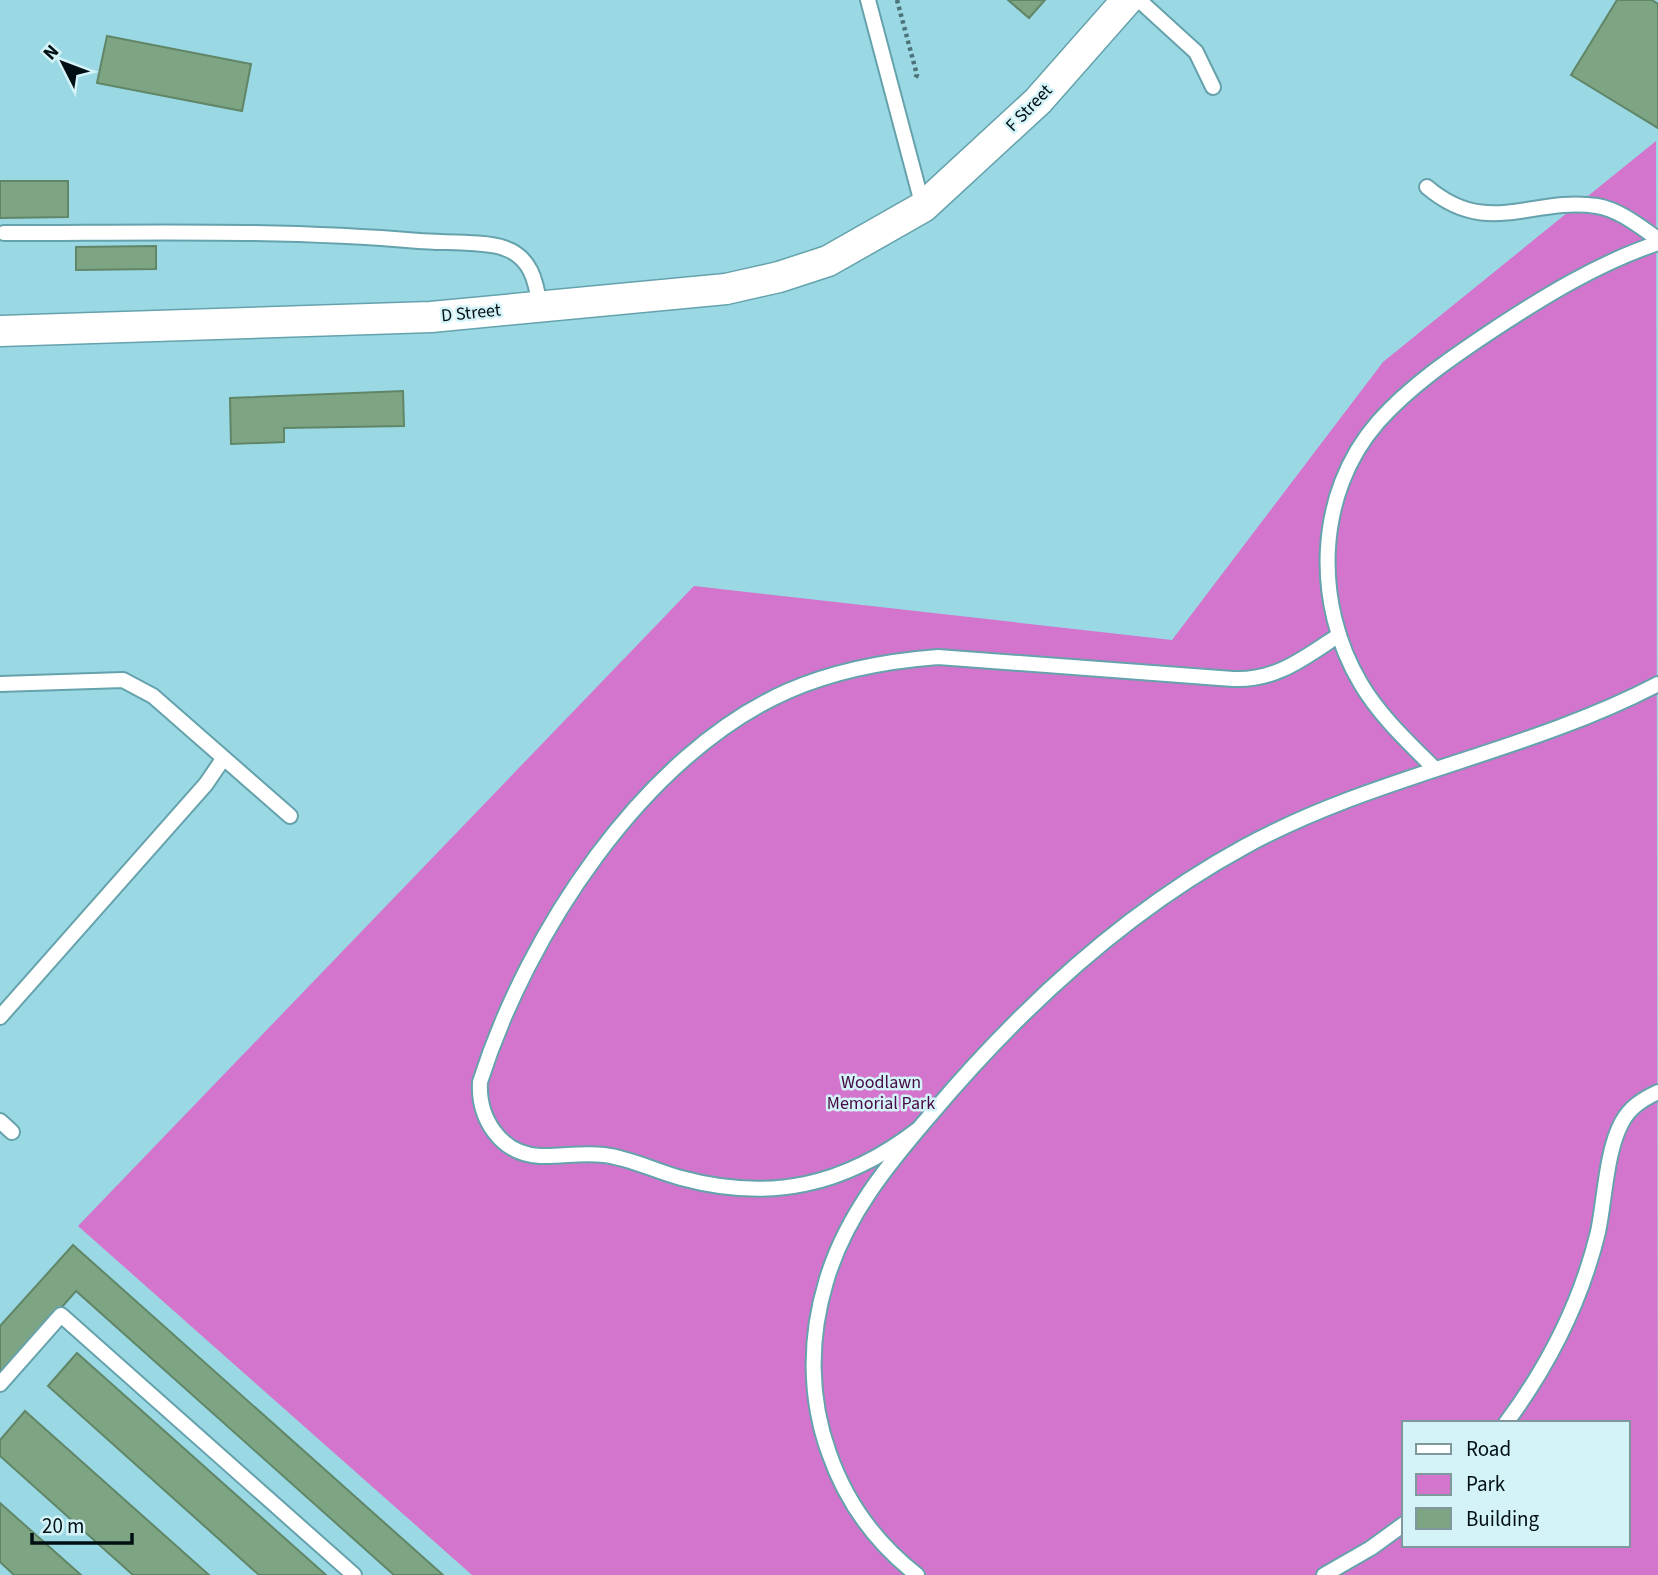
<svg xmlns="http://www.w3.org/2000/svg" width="1658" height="1575" viewBox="0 0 1658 1575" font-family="'Source Sans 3',sans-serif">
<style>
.green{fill:#d475cd;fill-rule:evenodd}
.building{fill:#7da584;stroke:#608667;stroke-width:2}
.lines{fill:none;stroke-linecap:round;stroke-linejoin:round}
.lane-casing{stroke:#65a2ac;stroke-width:18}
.street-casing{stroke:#65a2ac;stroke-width:33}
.path{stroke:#4d737a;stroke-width:4.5;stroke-dasharray:3.5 3.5;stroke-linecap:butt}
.lane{stroke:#fff;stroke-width:14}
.street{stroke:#fff;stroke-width:30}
.labels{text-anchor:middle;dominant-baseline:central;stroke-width:5;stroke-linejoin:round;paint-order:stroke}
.street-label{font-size:18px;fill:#000f13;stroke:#d4f3f8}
.park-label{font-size:18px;fill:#470945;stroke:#d4f3f8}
</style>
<rect width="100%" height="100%" fill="#9ad8e3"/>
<path class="green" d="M1656,141L1658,1575H472L78,1226L694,586L1172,640L1383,362ZM1404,1423H1628V1545H1404Z"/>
<g class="building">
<polygon points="1008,0 1045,0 1029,18"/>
<polygon points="1617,0 1652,0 1658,4 1658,128 1571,75"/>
<polygon points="107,36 251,64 242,111 97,83"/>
<polygon points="0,181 68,181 68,217 0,218"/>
<polygon points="156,246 156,269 76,270 76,247"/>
<polygon points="403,391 404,426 284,428 284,442 231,444 230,398"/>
<polygon points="73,1245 443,1575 394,1575 76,1291 0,1377 0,1326"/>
<polygon points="77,1353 326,1575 259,1575 48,1386"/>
<polygon points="25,1411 209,1575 133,1575 0,1456 0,1440"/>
<polygon points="0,1503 81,1575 14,1575 0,1562"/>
</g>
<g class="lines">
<defs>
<g id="lane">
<polyline points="868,0 923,207"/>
<polyline points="1139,0 1196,52 1213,87"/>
<path d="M1427,187C1488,239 1532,196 1597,206C1620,210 1639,226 1658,239"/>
<path d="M4,233C142,233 281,229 419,241C440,243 486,241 504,248C531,257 536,281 540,307"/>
<polyline points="0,684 123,680 153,696 290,816"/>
<path d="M1434,768C1408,742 1380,716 1361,684C1313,604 1315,494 1378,422C1410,386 1451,358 1490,332C1543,297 1598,263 1658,243"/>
<polyline points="0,1017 206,784 223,759"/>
<polyline points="0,1121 12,1132"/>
<path d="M917,1130C844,1186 770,1202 681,1178C655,1171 630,1158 604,1155C582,1152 561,1157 540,1156C500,1154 478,1118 480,1082C527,934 643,755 788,691C836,670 886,661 938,657L1233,679C1276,681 1304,658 1339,635"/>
<polyline points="0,1384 61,1315 354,1575"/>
<path d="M1506,1423C1549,1365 1581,1302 1598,1232C1605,1199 1606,1151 1622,1122C1630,1107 1643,1099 1658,1092"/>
<path d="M917,1575C876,1543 846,1502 829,1453C809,1398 809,1338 826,1282C845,1216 889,1163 933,1112C1021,1008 1123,913 1244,847C1375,775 1526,753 1658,684"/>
<polyline points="1324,1575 1371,1548 1404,1524"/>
</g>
<polyline id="street" points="0,331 431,317 726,289 779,277 828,261 923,207 1038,101 1127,0"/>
</defs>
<use href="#lane" class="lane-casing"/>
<use href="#street" class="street-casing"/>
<polyline class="path" points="897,0 917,75 914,80"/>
<use href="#lane" class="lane"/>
<use href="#street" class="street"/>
</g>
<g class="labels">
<g class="street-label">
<text transform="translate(1029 108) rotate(-46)">F Street</text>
<text transform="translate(471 313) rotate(-6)">D Street</text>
</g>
<g class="park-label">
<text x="881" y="1082">Woodlawn<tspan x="881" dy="21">Memorial Park</tspan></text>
</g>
</g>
<rect x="1402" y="1421" width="228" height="126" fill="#d4f3f8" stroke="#7f989c" stroke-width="2"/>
<rect x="1416" y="1444" width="35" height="10" fill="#ffffff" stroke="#7f989c" stroke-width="2"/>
<text x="1466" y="1456" font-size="21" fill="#000f13">Road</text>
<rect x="1416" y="1474" width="35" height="21" fill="#d475cd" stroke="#7f989c" stroke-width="2"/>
<text x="1466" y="1491" font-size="21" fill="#000f13">Park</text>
<rect x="1416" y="1508" width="35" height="21" fill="#7da584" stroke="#7f989c" stroke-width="2"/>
<text x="1466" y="1526" font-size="21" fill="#000f13">Building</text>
<g transform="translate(63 63) rotate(312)" stroke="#d4f3f8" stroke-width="5" paint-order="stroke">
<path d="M0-5L12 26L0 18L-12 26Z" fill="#000f13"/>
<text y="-10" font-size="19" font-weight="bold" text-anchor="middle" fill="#000f13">N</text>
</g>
<path d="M32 1533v10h100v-10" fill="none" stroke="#000f13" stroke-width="3.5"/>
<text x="42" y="1533" font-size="21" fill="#000f13" stroke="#d4f3f8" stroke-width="5" paint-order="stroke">20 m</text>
</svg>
